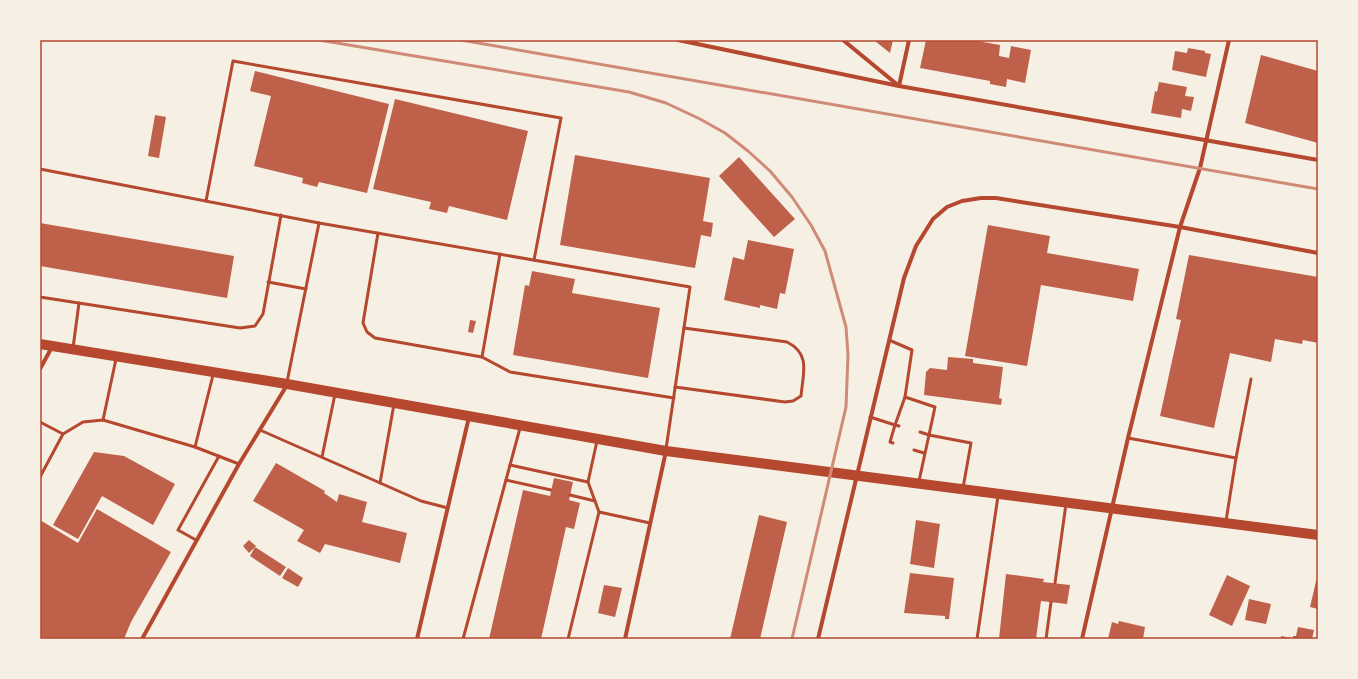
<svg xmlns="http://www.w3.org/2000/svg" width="1358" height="679" viewBox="0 0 1358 679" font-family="'Archivo Narrow',sans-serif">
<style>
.building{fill:#bf614a}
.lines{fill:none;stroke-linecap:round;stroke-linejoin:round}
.service{stroke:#b5482f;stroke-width:3}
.minor{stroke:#b5482f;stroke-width:4}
.primary{stroke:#b5482f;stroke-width:10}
.rail{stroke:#cf8b77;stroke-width:3}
.neatline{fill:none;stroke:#b5482f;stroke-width:1.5}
</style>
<rect width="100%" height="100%" fill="#f6efe4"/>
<g class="building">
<polygon points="875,40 893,40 890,53 875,41"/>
<polygon points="926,40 972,40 1000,45 999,56 1009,58 1011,46 1031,50 1025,83 1007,79 1006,87 990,84 990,81 920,68"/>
<polygon points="1188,48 1205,51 1205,53 1211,54 1206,77 1172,70 1175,51 1187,53"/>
<polygon points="1261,55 1318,71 1318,143 1245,123"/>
<polygon points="255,71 389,104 367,193 319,182 317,187 302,183 303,178 254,166 271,96 250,91"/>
<polygon points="1159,82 1187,87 1185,96 1194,97 1191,111 1182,109 1181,118 1151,113 1155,91 1157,92"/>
<polygon points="395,99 528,131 507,220 449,206 447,213 429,209 431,202 373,189"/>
<polygon points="155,115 166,117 159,158 148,156"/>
<polygon points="575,155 710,178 703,221 713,223 711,237 701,235 695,268 560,245"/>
<polygon points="739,157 795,219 774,237 719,176"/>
<polygon points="40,223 234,256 227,298 40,266"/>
<polygon points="988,225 1050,236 1047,253 1139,269 1133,301 1041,285 1027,366 965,356"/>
<polygon points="748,240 794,249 785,294 780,293 777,309 760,305 760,308 724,300 733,257 744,260"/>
<polygon points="1189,255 1318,277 1318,343 1303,340 1302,344 1275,339 1271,362 1230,353 1214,428 1160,416 1181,320 1176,319"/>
<polygon points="532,271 575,279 572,293 660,308 648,378 513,355 525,285 529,286"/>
<polygon points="470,320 476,321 473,333 468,332"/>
<polygon points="948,357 973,359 973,363 1003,367 999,398 1002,399 1001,405 924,395 926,372 930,368 947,370"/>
<polygon points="94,452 124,456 175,484 153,525 102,496 78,539 53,525"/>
<polygon points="276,463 325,491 324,493 337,502 339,494 367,502 362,522 407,533 400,563 325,544 320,553 297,541 304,530 253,501"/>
<polygon points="554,478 573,482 569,500 580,503 574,529 566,527 541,639 489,639 523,490 550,496"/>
<polygon points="97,509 171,552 131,622 124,639 40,639 40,520 78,543"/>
<polygon points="759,515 787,522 760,639 730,639"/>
<polygon points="916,520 940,524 934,568 910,564"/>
<polygon points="249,540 256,546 249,553 243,546"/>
<polygon points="255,547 286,567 280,576 250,556"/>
<polygon points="288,568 303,578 298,587 282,578"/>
<polygon points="910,573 954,578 949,619 945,619 945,616 904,613"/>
<polygon points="1006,574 1044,579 1043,582 1070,585 1067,604 1041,601 1036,639 999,639"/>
<polygon points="1227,575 1250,586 1232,626 1209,615"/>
<polygon points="1317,577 1318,577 1318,609 1310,607"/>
<polygon points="604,585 622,588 615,617 598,613"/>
<polygon points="1249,599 1271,604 1266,624 1245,620"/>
<polygon points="1119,621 1145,627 1143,639 1108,639 1112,622 1118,624"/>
<polygon points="1298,627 1314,630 1312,639 1293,639 1293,636 1296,636"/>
<polygon points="1281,636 1292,638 1292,639 1281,639"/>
</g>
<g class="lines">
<g class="service">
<polyline points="40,169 319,223 287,382"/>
<polyline points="206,201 233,61 561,118 534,260"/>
<polyline points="319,223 690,287 666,449"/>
<polyline points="378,233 363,323 367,332 375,338 482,357 500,254"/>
<polyline points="268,282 306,289"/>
<polyline points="40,297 240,328 255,326 263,314 281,215"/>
<polyline points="889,340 912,350 905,397"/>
<polyline points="73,348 79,303"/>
<polyline points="482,357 510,372 674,398"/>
<path d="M675,387L785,402L793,401L801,396C803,373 811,354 787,342L684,328"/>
<polyline points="870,417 895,425 890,442 893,443"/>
<polyline points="103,420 116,359"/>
<polyline points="40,422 63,434 40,477"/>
<polyline points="899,426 895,425 905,397 935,407 929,435 920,432"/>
<polyline points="260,430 421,501 448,508"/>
<polyline points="63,434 83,422 103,420 195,447 239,464"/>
<polyline points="1128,438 1236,458 1226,521"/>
<polyline points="195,447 213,375"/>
<polyline points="914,450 924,453"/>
<polyline points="322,457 335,394"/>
<polyline points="1236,458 1251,379"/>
<polyline points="510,465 588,482 599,512 568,639"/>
<polyline points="506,480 551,490"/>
<polyline points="919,481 929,435 971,443 963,488"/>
<polyline points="588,482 597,441"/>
<polyline points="380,483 394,404"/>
<polyline points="570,495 595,501"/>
<polyline points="599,512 650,523"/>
<polyline points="196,540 178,530 219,456"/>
<polyline points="1055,583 1066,504"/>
<polyline points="463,639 520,428"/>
<polyline points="977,639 998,496"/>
<polyline points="1046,639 1051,602"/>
</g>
<g class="minor">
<polyline points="678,40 899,86 1318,160"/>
<polyline points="843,40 899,86 909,40"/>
<polyline points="40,369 52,347"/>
<polyline points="142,639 239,464 287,385"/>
<polyline points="417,639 469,417"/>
<polyline points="625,639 666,451"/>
<polyline points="818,639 904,278 916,246 933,219 947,207 962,201 981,198 996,198 1180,227 1318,253"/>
<polyline points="1082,639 1128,438 1180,227 1200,168 1229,40"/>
</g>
<polyline class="primary" points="40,344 287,384 666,451 1318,535"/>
<g class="rail">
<polyline points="319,40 629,92 666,103 700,119 725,133 748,151 770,171 792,197 811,225 825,251 846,327 848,355 846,407 792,639"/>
<polyline points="461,40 1318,189"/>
</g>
</g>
<rect width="1358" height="679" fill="none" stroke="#f6efe4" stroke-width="82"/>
<rect x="41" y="41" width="1276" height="597" class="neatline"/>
</svg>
